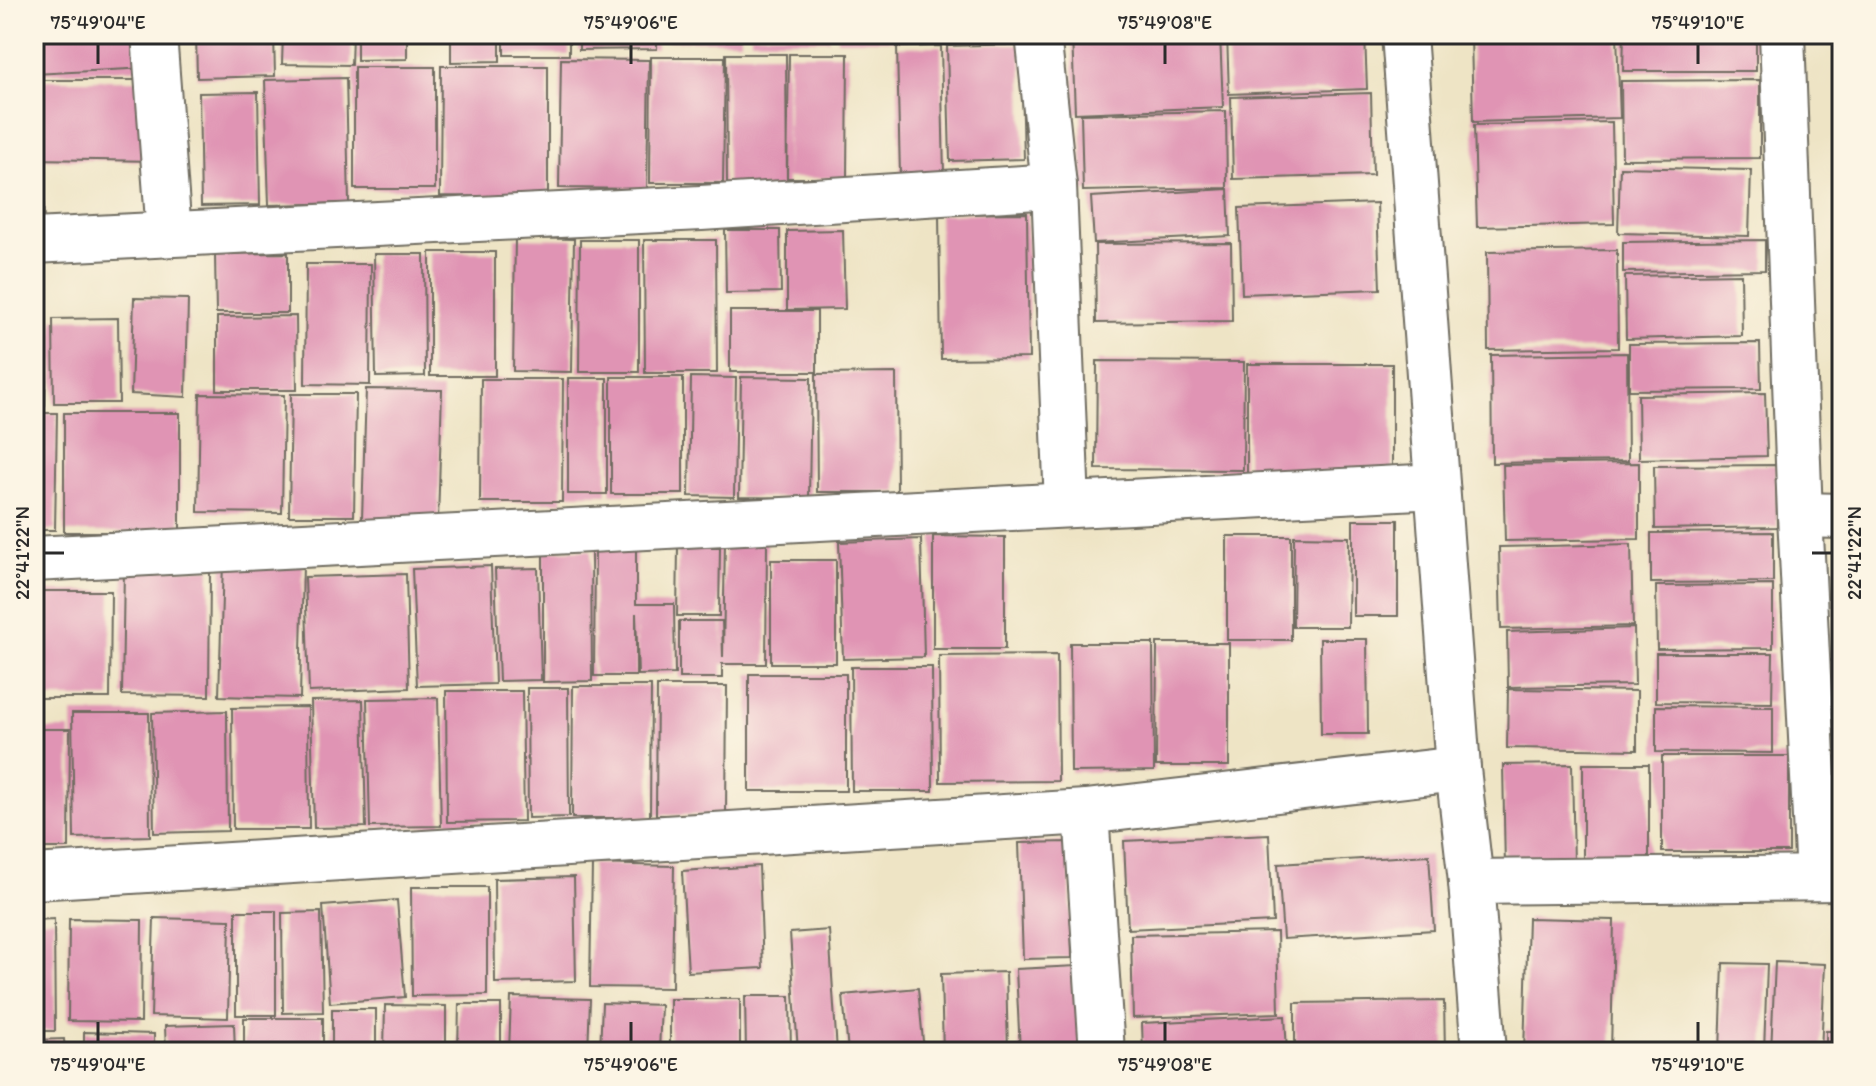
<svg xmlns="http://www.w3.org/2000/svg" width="1876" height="1086" viewBox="0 0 1876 1086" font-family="Itim,sans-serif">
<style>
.building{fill:#e094b4}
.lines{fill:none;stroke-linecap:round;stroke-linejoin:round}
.street-casing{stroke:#6f6c61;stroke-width:48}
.street{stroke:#fff;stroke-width:44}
.ticks{fill:none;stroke:#2b2b2b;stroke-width:3}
.neatline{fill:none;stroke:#2b2b2b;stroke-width:3}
.ticks-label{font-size:20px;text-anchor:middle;fill:#2b2b2b}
</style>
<rect width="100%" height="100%" fill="#fcf5e5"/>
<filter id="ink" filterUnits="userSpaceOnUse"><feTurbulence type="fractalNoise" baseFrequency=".0125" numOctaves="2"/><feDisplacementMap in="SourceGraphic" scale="16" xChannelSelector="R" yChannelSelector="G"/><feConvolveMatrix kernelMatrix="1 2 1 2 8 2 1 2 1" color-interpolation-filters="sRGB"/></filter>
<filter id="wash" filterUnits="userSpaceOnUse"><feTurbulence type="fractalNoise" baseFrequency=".006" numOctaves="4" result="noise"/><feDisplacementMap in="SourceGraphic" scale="32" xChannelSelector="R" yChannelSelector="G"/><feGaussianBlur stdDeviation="1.8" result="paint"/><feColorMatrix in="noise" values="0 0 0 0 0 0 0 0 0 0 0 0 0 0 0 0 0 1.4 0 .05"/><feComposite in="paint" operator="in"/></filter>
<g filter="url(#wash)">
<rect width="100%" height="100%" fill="#eee4c5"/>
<g id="blocks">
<g class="building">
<polygon points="34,34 146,34 148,68 34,74"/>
<polygon points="196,34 274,34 275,76 197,78"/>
<polygon points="283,34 352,34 351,65 282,64"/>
<polygon points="357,34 407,34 407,59 357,60"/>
<polygon points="451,34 500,34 500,61 451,62"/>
<rect x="504" y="34" width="65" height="21"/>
<polygon points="579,34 657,34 657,49 579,50"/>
<rect x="666" y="34" width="75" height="7"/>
<rect x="751" y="34" width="78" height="6"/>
<rect x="837" y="34" width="72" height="6"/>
<polygon points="1072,34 1220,34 1223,107 1075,113"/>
<polygon points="1227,34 1365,34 1367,89 1229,94"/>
<polygon points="1617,34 1620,118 1473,122 1471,35"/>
<polygon points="1624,34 1756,34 1756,71 1623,71"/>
<polygon points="1021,44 1024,159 950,161 947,46"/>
<polygon points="941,46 944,175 900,176 897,47"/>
<polygon points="726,54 786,54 787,188 727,188"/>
<polygon points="789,54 848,54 847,178 787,178"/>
<polygon points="651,57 725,57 723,183 650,183"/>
<polygon points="561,59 649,60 647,189 559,188"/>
<polygon points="441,66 548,66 548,197 440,196"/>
<rect x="354" y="67" width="81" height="122"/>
<polygon points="346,78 349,203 269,205 265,80"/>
<polygon points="34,80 154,80 158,161 34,159"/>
<polygon points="1760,80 1760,158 1622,159 1621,81"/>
<polygon points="258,92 260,205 201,206 199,93"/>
<polygon points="1371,93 1373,175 1233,179 1231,97"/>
<polygon points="1226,111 1227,188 1083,191 1081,114"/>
<polygon points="1612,122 1614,224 1477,227 1474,125"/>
<polygon points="34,167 42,167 44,221 34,221"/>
<polygon points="1620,167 1751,170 1749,236 1618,233"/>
<polygon points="1228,189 1230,236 1094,243 1091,197"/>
<polygon points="1377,203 1380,289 1242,294 1239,208"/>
<polygon points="1027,213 1029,358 941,359 939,214"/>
<polygon points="725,230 780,230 781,292 726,293"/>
<polygon points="843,230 845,309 787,310 787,231"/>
<polygon points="515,238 574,239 572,372 513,371"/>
<polygon points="580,240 639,240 639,372 579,372"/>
<polygon points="644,240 716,240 717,373 645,373"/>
<polygon points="1765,240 1765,270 1623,272 1623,242"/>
<polygon points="1231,243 1232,321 1096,323 1095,244"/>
<polygon points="1617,250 1618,348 1488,350 1487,252"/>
<rect x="430" y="252" width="65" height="124"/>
<polygon points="288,253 288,313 216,313 215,254"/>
<polygon points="374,254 424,254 425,376 376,377"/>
<polygon points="306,264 371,264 370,385 305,384"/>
<polygon points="1741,274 1742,336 1626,339 1625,276"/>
<polygon points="134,298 188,299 186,397 131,394"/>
<rect x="730" y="311" width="87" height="61"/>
<polygon points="296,316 297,390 217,390 217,317"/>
<polygon points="118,318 119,403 54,403 53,319"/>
<polygon points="34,337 46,338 45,406 34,406"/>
<polygon points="1760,343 1761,389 1629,390 1629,344"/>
<polygon points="1627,353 1628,461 1492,463 1491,355"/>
<polygon points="1097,361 1244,362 1243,470 1096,469"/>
<rect x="1247" y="364" width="145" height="109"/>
<polygon points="896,373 897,492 817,492 816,374"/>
<rect x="611" y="377" width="72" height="117"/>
<polygon points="691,377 736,378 734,497 689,496"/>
<polygon points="741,377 811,378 809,498 739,497"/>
<rect x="568" y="378" width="39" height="116"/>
<polygon points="481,379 563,379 562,502 480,502"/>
<polygon points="366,389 442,390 438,521 362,519"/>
<polygon points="1765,393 1767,456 1639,459 1638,395"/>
<polygon points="200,394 284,395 282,513 198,512"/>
<polygon points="291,394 356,394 354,516 289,516"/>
<polygon points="34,413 57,413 55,530 34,530"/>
<rect x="64" y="413" width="116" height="119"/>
<polygon points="1639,463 1639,539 1505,541 1503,465"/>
<polygon points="1776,465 1777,527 1655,529 1654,466"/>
<rect x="1353" y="520" width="45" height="96"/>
<polygon points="1773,532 1773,582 1651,583 1651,533"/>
<polygon points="933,536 1005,537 1005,649 933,649"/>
<rect x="1227" y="536" width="64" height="104"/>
<polygon points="1294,536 1349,537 1348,627 1293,627"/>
<polygon points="921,539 924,657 843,659 839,542"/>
<polygon points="725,541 767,542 766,664 722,664 722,678 679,678 679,621 722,621 723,657"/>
<polygon points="1631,544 1633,626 1501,629 1499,547"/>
<polygon points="678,547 720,547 719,616 677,616"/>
<polygon points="595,549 636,549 636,604 674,604 675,674 638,675 636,613 636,676 594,676"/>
<polygon points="591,550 592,681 543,682 543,551"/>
<rect x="771" y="560" width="65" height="103"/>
<polygon points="223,562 303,564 300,698 219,696"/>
<polygon points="491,566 495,684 417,686 412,569"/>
<polygon points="124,568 210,569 209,696 122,695"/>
<polygon points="538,568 541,680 499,681 495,569"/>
<polygon points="406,574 409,688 309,692 305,577"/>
<polygon points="1773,585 1773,648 1657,649 1656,586"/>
<polygon points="35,591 111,591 110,698 34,698"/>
<polygon points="1634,628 1635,685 1508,687 1507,632"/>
<polygon points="1320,639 1367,639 1368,734 1321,734"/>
<polygon points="1070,643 1153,643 1154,771 1071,772"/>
<polygon points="1157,643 1229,643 1229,766 1156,766"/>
<polygon points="1656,653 1773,653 1772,703 1656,702"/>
<polygon points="1057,655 1058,781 940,782 939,656"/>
<polygon points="851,667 932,667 933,791 852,791"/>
<rect x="749" y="674" width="97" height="117"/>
<polygon points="573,686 651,686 650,818 572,818"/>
<polygon points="657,686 727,686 726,815 656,815"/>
<polygon points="527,688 568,688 569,817 528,818"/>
<polygon points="1508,689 1637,691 1637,750 1507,748"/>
<polygon points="446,691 522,691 524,821 447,822"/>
<polygon points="438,698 441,826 370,827 367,699"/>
<polygon points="363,700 366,827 314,828 311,701"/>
<polygon points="1656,706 1773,707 1773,753 1656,752"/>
<polygon points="308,707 309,829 233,829 232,708"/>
<polygon points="227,711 228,831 154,833 152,713"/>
<polygon points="72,713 149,713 150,836 74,838"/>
<polygon points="34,729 70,729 69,848 34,848"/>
<rect x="1662" y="756" width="127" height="96"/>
<polygon points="1572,764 1574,866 1505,868 1503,765"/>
<rect x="1583" y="764" width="66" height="102"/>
<polygon points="1269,834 1273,922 1128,929 1124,841"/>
<polygon points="1069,842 1072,958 1023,959 1019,843"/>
<polygon points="1429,855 1434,930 1283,939 1278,864"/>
<polygon points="592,864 674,866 672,988 590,987"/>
<polygon points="759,866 763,968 688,972 682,871"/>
<polygon points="574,877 576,981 495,983 494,879"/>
<polygon points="411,887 487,887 487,995 412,996"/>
<polygon points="397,900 405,997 330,1003 323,906"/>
<rect x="236" y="911" width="40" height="104"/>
<polygon points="321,912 323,1012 283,1013 282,913"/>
<polygon points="154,918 230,920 228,1018 151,1016"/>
<polygon points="1528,918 1614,920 1611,1052 1524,1052"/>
<polygon points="54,919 55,1031 34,1031 34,920"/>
<polygon points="69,919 142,920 141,1022 68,1021"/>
<polygon points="829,930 837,1052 798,1052 790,933"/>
<polygon points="1277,932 1279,1013 1133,1018 1131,935"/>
<polygon points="1775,962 1825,964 1821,1052 1771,1052"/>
<polygon points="1723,963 1767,964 1764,1052 1720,1052"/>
<polygon points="1077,966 1081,1052 1020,1052 1016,969"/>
<polygon points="1006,972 1008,1052 943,1052 941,974"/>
<polygon points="918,988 924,1052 848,1052 843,995"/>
<polygon points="745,996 790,996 791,1052 746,1052"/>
<polygon points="511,997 590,999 588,1052 509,1052"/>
<rect x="670" y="999" width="70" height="53"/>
<polygon points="1444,1001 1445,1052 1295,1052 1295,1003"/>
<polygon points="602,1003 661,1005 659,1052 600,1052"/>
<polygon points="459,1004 501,1004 501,1052 458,1052"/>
<polygon points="385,1005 446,1006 446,1052 384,1052"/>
<rect x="332" y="1009" width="44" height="43"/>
<polygon points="1285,1016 1287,1052 1143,1052 1142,1023"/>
<rect x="244" y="1018" width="79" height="34"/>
<polygon points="234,1024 235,1052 166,1052 165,1026"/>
<rect x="1826" y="1031" width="16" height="21"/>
<polygon points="84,1032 154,1034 154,1052 84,1052"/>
<polygon points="64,1039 65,1052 34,1052 34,1040"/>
</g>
</g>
</g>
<g filter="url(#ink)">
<use href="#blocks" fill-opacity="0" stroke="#6f6c61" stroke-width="2"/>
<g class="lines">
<defs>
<g id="street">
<polyline points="154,34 169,234"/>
<polyline points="1038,34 1054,186 1067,505"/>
<polyline points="1404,34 1458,769 1471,882 1484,1052"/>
<polyline points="1782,34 1800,515 1818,878"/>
<polyline points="34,241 701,208 1054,186"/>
<polyline points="1800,515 1842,516"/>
<polyline points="34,559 1437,486"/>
<polyline points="34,877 1086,812"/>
<polyline points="1471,882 1842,878"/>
<polyline points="1102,1052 1086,812 1458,769"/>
</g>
</defs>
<use href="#street" class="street-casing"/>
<use href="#street" class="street"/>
</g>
</g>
<path class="ticks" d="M98,44V64M631,44V64M1165,44V64M1698,44V64M44,553H64M1812,553H1832M98,1022V1042M631,1022V1042M1165,1022V1042M1698,1022V1042"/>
<rect width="1876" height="1086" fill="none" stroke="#fcf5e5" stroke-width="88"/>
<rect x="44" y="44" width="1788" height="998" class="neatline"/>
<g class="ticks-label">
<text x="98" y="29">75°49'04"E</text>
<text x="631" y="29">75°49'06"E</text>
<text x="1165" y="29">75°49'08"E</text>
<text x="1698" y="29">75°49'10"E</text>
<text transform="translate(22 553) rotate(-90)" y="7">22°41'22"N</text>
<text transform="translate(1854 553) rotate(-90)" y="7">22°41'22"N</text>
<text x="98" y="1071">75°49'04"E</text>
<text x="631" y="1071">75°49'06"E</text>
<text x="1165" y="1071">75°49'08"E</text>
<text x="1698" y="1071">75°49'10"E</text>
</g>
</svg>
